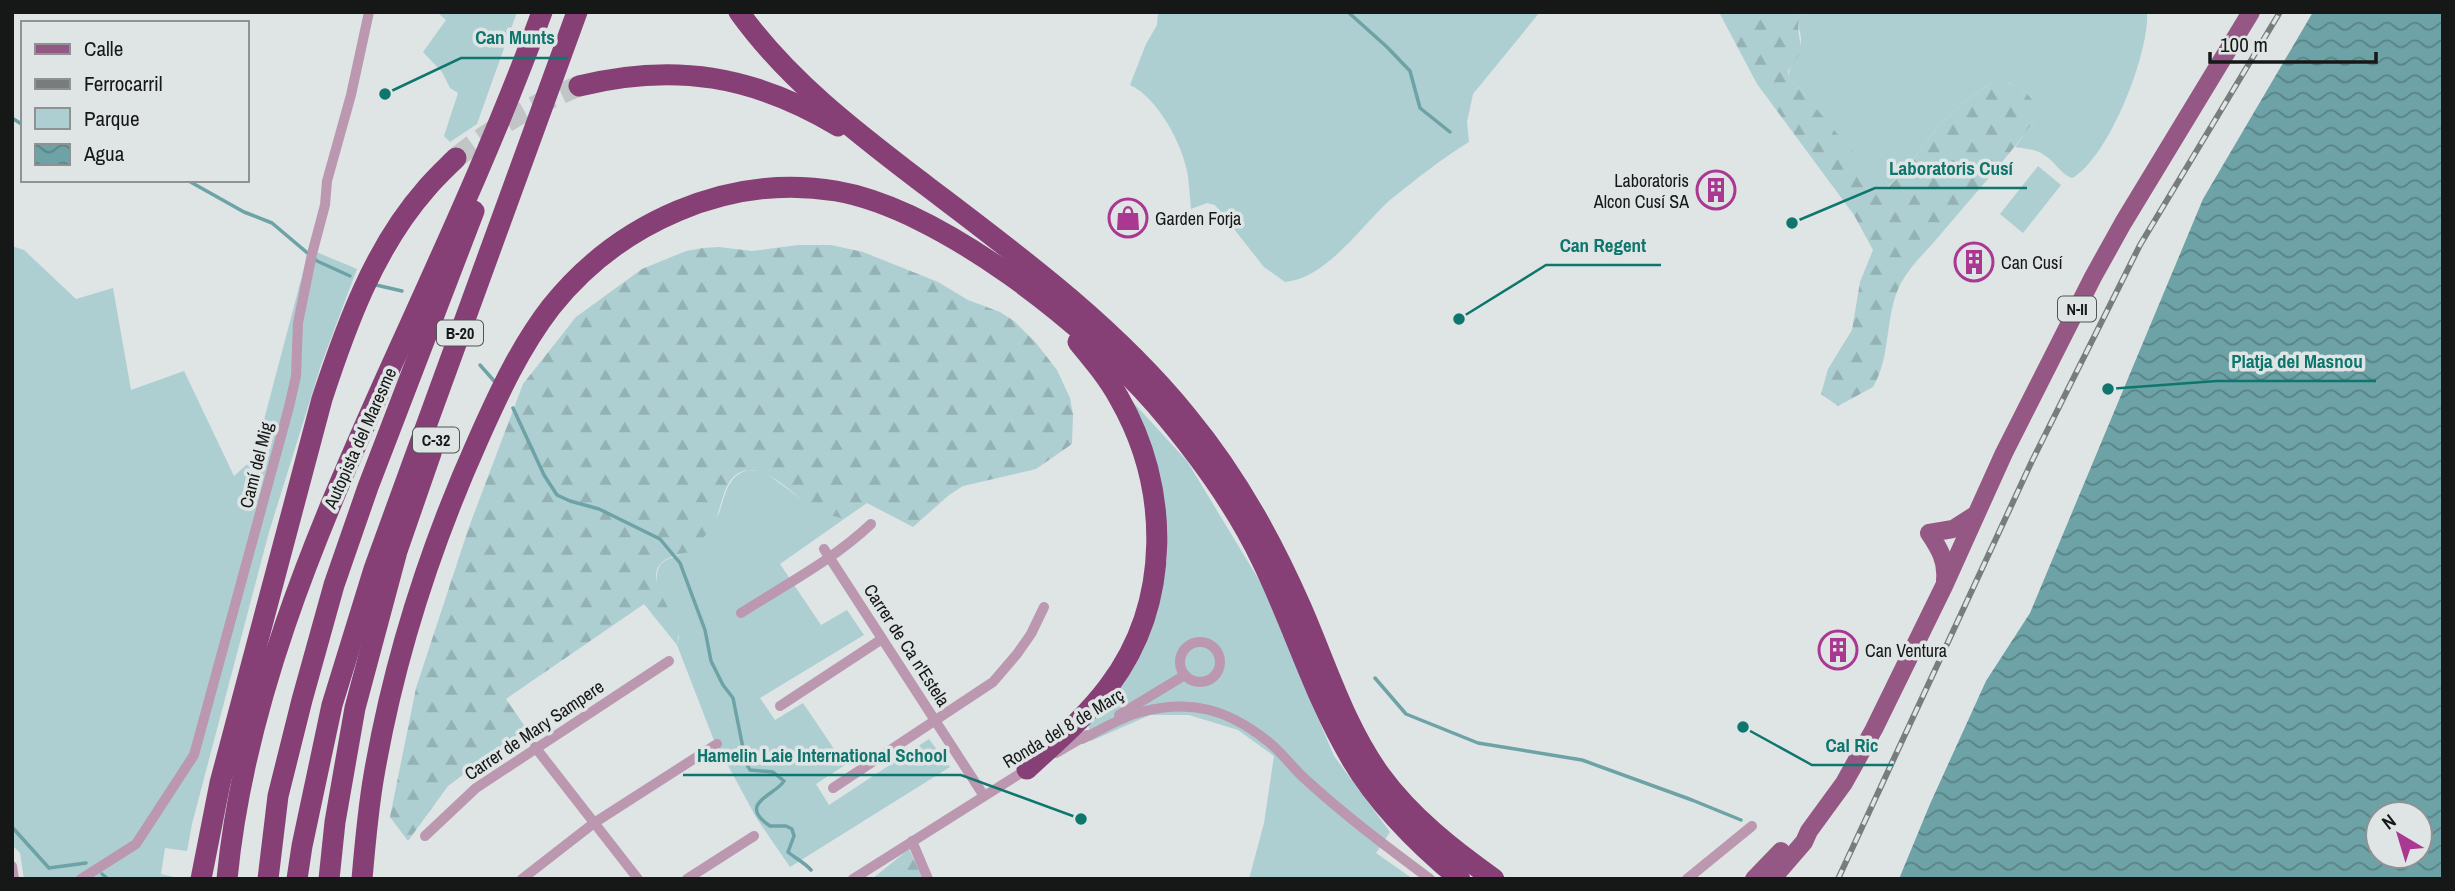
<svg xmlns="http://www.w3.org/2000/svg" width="2455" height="891" viewBox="0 0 2455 891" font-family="'Archivo Narrow',sans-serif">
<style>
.green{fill:#adcfd2}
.forest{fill:url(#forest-firs)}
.water{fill:url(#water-waves);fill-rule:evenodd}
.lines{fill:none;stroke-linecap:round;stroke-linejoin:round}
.stream{stroke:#6da2a6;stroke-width:3.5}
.highway-tunnel{stroke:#c1c5c5;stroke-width:21;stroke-dasharray:21 10;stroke-linecap:butt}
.street{stroke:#bb98b0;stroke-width:10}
.primary{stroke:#955885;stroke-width:18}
.highway{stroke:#864075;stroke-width:21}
.rail-casing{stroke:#797c7c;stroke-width:6}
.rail{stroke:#dfe4e4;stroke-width:3.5;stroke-dasharray:10;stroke-linecap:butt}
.labels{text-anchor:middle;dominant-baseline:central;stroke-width:7;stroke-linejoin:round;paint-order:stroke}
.shield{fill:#dfe4e4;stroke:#525454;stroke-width:2}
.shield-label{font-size:16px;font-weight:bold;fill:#161717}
.poi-label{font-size:18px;fill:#161717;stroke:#dfe4e4;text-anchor:start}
.street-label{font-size:18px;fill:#161717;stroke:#dfe4e4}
.leader{fill:none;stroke:#0f766e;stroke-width:2.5}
.callout-dot{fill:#0f766e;stroke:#dfe4e4;stroke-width:2.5}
.callout-label{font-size:19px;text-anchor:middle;font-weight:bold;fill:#0f766e;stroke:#dfe4e4;stroke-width:7;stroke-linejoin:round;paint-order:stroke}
</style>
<defs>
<pattern id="forest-firs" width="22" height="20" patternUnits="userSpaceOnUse" patternTransform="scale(1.75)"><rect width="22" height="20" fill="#adcfd2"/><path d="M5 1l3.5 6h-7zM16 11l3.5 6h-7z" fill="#94b1b4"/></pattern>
<pattern id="water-waves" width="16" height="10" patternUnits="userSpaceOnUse" patternTransform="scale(1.75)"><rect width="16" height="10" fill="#6da2a6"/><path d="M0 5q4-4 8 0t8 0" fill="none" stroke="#598386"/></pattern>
</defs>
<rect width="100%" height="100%" fill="#dfe4e4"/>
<g class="green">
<polygon points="437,12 517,12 477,124 450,142 444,136 458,93 450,88 442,72 423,52 446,20"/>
<path d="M1158,12H1540L1473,94L1467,122L1469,142C1441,159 1415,180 1390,200C1360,227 1327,278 1285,282L1264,267L1215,205L1207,203L1191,209C1190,198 1189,186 1188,176C1183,145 1158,98 1130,85L1146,44L1157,25Z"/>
<path d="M1802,12H2147C2150,53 2108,159 2072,178C2060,174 2055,161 2044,155C2036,149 2025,149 2015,147L2035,120L2024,91L2009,83L1993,82C1971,95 1951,113 1934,132C1918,151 1907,171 1887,187L1880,186L1868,174L1802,91L1788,78C1788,65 1801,54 1801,40C1801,29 1794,22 1802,12Z"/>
<polygon points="2038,166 2061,185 2023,233 2000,214"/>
<polygon points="12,246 24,250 76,299 113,288 131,390 184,371 234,476 254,458 309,249 357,269 321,365 269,532 192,824 187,851 165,848 161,874 182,879 24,879 20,853 12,845"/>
<polygon points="1131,400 1187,461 1262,585 1334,756 1390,832 1376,853 1413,879 1249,879 1264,823 1274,756 1238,730 1189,715 1150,715 1091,741 1088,723 1139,649 1167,560 1157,474"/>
<path d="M748,470L763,471L812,507L844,519L780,564L821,625L847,610L864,635L760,698L775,720L803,703L845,765L816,784L829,805L929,739L950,767L790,867L757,819L713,738L677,645L679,637L657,585C655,555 670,562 686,551C695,545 706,532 713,523C727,505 721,478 748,470Z"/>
</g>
<g class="forest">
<path d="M1719,12H1802C1794,23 1801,39 1801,52L1788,71V78L1802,91L1880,186L1888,187C1907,171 1918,151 1934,132C1951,113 1971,95 1993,82C2013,79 2042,97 2035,120C2004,162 1969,201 1935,241C1923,254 1910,267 1901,283C1884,315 1892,355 1873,387L1838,406L1821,394L1828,369L1852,330L1860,282L1873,250L1854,215L1757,84Z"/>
<path d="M798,245H831L863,252L938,282L968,300L1000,312L1014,321L1036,343L1057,370L1070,398L1073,414L1072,444L1036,469L963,486L949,495L913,527L867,503L844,519C833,516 822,513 813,508C792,495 754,449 730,481C722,493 721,509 714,522C708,533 699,543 692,553C685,552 678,554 671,557C636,570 673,609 678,629C679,634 678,639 677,645L644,604L506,699L526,728L448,786L408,841L390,817L416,688L469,527L523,384L576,317L642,269L686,251L703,248L719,247L752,251Z"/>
<polygon points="909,849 923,879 872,879"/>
</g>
<path class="water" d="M2313,12H2443V879H1899L1930,804L1986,681L2030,613L2203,199ZM2378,814H2420V856H2378Z"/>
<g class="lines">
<g class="stream">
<polyline points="1348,12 1387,47 1410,71 1420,108 1450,132"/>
<polyline points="12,118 23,125"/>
<polyline points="187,180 244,212 272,223 317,261 350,276"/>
<polyline points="376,285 402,291"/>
<polyline points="480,365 495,382"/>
<path d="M513,408L544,475L557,495L570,501L599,509L660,539L680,563L705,630L711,661L723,685L733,698L746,763L750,770L773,772L784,781C776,795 736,803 770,826H786L792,829L794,836L788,852C796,859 804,862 811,870"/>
<polyline points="1375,678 1406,714 1478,743 1582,760 1692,800 1741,820"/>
<polyline points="12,827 49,868 86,863"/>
<polyline points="102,874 108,879"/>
</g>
<path class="highway-tunnel" d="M456,158C494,127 534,104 579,86"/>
<g class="street">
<polyline points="824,549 984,796"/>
<path d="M741,613C785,585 833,560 871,524"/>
<circle cx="1200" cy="662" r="20"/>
<polyline points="780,706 882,639"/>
<polyline points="1119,715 1185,675"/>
<path d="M1082,739C1101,730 1121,717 1141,712C1190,699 1227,709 1266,740C1280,750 1291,766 1304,778C1343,814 1387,847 1430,879"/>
<polyline points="535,747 638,879"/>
<polyline points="1056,753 1087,735"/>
<polyline points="833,788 993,682 1017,654 1031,634 1044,607"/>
<polyline points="425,836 476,788 669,661"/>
<polyline points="912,841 928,879"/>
<polyline points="12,866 14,879"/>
<polyline points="81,879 136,844 194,755 289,407 296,376 298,323 312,254 325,205 327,181 351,95 369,12"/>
<polyline points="522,879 594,823 717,744"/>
<polyline points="687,879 754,836"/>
<polyline points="853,879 1029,768"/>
<polyline points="1687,879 1752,826"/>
</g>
<g class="primary">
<path d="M1945,580C1947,561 1939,548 1929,533L1953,529L1975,515"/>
<polyline points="1754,879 1781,851"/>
<polyline points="1772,879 1804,842 1809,831 1844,783 1874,729 1944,586 2004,453 2093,277 2123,223 2251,12"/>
</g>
<g class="highway">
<path d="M739,12C789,82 860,135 928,187C1019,256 1114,326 1187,416C1235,474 1271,538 1301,607C1326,664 1344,725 1381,776C1411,817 1453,850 1494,879"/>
<path d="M579,86C675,62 754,76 838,126"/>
<path d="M1027,769C1055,743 1086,717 1109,686C1172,602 1170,487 1119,398C1108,378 1093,360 1078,342"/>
<path d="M201,879L220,783L322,399C346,326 374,248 426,189C435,178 446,168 456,158"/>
<path d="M227,879C244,704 313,541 384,382C439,260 496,138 542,12"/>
<polyline points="268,879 278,796 302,700 334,585 368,487 474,211"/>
<polyline points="297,879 302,846 332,705 374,569 577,12"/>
<polyline points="329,879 335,822 355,708 397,551 431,453"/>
<path d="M362,879C365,844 368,809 374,775C394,659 430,547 478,440C498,395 520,347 551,307C618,223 728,173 836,191C941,209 1087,325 1156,405C1197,453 1235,504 1262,561C1294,627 1315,698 1352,760C1379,806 1419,845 1460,879"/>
</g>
<defs>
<polyline id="rail" points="1838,879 2032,461 2140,245 2280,12"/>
</defs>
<use href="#rail" class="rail-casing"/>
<use href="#rail" class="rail"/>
</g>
<defs>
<symbol id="building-ring" viewBox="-11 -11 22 22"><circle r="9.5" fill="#dfe4e4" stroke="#aa3892" stroke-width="1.5"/><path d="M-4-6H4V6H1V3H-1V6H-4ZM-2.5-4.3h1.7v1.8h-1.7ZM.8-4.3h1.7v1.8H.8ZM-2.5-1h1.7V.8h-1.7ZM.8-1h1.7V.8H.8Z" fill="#aa3892"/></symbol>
<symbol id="shop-ring" viewBox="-11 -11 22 22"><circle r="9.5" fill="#dfe4e4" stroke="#aa3892" stroke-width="1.5"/><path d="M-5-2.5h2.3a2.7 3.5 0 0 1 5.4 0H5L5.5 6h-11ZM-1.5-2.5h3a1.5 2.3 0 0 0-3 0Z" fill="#aa3892"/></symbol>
</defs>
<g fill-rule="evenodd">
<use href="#building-ring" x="1694" y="168" width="44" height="44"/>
<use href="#shop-ring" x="1106" y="196" width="44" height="44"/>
<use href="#building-ring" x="1952" y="240" width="44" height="44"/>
<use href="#building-ring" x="1816" y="628" width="44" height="44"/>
</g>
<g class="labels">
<g class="shield">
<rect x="2058" y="296.5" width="38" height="25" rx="5"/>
<rect x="437" y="320.5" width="46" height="25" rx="5"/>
<rect x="413" y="427.5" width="46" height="25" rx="5"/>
</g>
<g class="shield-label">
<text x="2077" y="309">N-II</text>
<text x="460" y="333">B-20</text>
<text x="436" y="440">C-32</text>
</g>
<g class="poi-label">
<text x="1689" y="180" text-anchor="end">Laboratoris<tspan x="1689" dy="21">Alcon Cusí SA</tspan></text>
<text x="1155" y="218">Garden Forja</text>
<text x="2001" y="262">Can Cusí</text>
<text x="1865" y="650">Can Ventura</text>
</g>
<g class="street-label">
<text transform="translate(360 438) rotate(-66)">Autopista del Maresme</text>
<text transform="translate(256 465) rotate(-76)">Camí del Mig</text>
<text transform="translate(907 645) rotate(57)">Carrer de Ca n'Estela</text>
<text transform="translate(1063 728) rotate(-31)">Ronda del 8 de Març</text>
<text transform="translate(534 730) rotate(-34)">Carrer de Mary Sampere</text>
</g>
</g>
<path class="leader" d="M385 94L461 58H568M1792 223L1875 188H2027M1459 319L1546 265H1661M2108 389L2217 381H2376M1743 727L1812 765H1893M1081 819L961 775H683"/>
<g class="callout-dot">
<circle cx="385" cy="94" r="7"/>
<circle cx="1792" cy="223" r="7"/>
<circle cx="1459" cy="319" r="7"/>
<circle cx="2108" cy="389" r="7"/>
<circle cx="1743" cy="727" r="7"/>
<circle cx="1081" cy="819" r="7"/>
</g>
<g class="callout-label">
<text x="515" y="44">Can Munts</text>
<text x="1951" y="175">Laboratoris Cusí</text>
<text x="1603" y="252">Can Regent</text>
<text x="2297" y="368">Platja del Masnou</text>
<text x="1852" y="752">Cal Ric</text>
<text x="822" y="762">Hamelin Laie International School</text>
</g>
<rect width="2455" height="891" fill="none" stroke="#161717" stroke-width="28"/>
<rect x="21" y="21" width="228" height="161" fill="#dfe4e4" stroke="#8f9292" stroke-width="2"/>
<rect x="35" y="44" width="35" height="10" fill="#955885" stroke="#8f9292" stroke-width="2"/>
<text x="84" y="56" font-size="21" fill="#161717">Calle</text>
<rect x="35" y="79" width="35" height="10" fill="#797c7c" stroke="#8f9292" stroke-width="2"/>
<text x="84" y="91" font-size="21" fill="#161717">Ferrocarril</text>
<rect x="35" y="108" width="35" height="21" fill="#adcfd2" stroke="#8f9292" stroke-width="2"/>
<text x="84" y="126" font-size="21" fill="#161717">Parque</text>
<rect x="35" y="144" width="35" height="21" fill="url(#water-waves)" stroke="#8f9292" stroke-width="2"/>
<text x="84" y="161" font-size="21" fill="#161717">Agua</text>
<g transform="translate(2399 835) rotate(322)"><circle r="33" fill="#dfe4e4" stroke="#8f9292" stroke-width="2"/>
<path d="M0-5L12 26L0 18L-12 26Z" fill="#aa3892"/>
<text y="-10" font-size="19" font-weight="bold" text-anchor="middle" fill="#161717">N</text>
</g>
<path d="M2210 52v10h166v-10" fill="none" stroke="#161717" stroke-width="3.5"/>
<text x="2220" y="52" font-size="21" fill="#161717" stroke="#dfe4e4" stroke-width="5" paint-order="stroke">100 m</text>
</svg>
